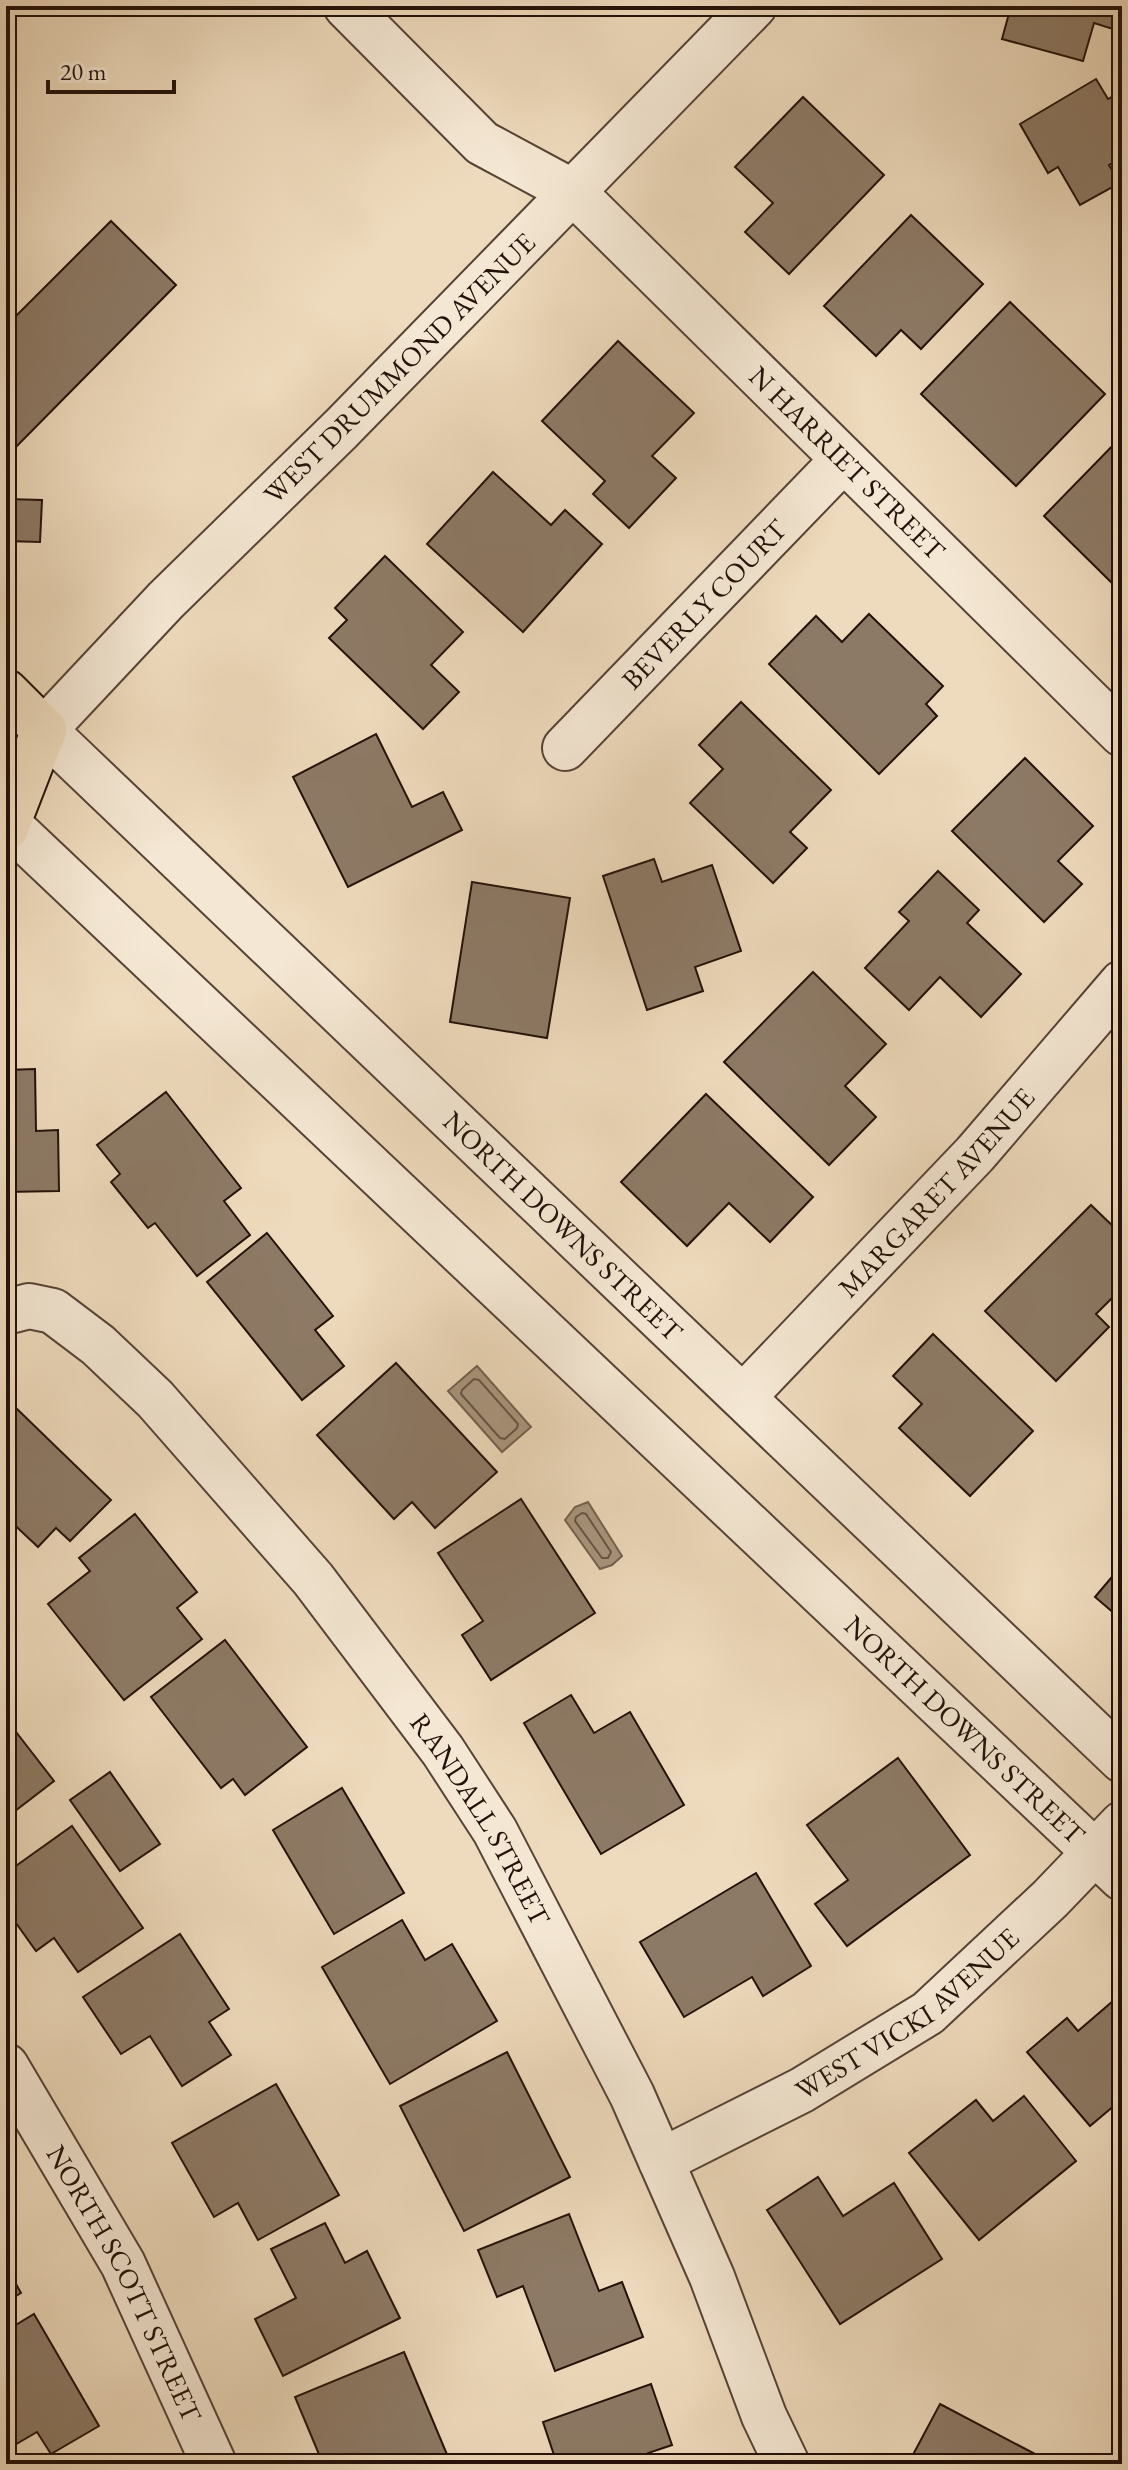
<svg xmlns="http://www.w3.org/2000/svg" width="1128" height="2470" viewBox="0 0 1128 2470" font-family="'EB Garamond',serif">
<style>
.water{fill:#a9967f;stroke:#736150;stroke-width:2}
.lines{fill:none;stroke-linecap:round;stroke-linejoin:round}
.shore{stroke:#665444;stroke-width:2}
.building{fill:#8d7a66;stroke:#231109;stroke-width:2}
.minor-casing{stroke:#564336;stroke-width:48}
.major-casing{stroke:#231109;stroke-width:48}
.minor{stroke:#f4e7d3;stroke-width:44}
.major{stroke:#eedabc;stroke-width:44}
.labels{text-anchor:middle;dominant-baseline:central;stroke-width:6;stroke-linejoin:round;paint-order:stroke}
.street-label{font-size:28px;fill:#231109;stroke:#f4e7d3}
</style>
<rect width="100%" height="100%" fill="#eedabc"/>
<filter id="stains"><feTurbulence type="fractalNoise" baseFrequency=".0025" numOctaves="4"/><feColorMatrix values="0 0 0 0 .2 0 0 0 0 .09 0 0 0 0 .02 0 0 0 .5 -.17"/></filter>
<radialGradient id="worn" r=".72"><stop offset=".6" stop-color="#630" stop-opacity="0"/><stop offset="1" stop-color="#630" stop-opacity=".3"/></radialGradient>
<g class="water">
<polygon points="477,1366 531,1427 502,1452 448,1391"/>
<polygon points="588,1502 622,1556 612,1565 600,1569 565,1520 575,1507"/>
</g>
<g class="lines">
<g class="shore">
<polygon points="474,1379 479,1380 518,1424 517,1428 505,1439 500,1438 461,1394 462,1390"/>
<polygon points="582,1513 586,1514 611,1552 608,1558 602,1558 575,1521 576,1517"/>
</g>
</g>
<g class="building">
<polygon points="1011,6 1119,6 1113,29 1094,23 1083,61 1002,39"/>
<polygon points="1096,79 1108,99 1122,91 1122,140 1113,145 1121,158 1109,165 1120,183 1080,205 1058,167 1048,173 1020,124"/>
<polygon points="803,97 884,175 789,274 745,232 773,203 735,167"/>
<polygon points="911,215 983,284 921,349 901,330 876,356 824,306"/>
<polygon points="111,221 176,285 6,457 6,326"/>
<polygon points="1010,302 1105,394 1016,486 921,394"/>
<polygon points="618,341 694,413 652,456 676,478 629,528 593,494 605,481 542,421"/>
<polygon points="1122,436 1122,581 1116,587 1044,516"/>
<polygon points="493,472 551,525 565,510 602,544 523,632 427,544"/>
<polygon points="6,499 42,500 40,542 6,541"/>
<polygon points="385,556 463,632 431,665 459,692 423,729 329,638 347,620 335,608"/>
<polygon points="869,614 943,686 926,704 937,716 879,774 769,664 816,616 842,642"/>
<polygon points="741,702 831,790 790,832 807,848 773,883 690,803 723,769 699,745"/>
<polygon points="376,734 412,807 443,792 462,830 348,887 293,777"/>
<polygon points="1025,758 1093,826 1058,861 1082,884 1044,922 952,831"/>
<polygon points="654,859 662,882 712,865 741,951 695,967 703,991 647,1010 603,876"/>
<polygon points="938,871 979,910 967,923 1021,974 981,1017 940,977 909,1010 865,968 909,921 899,912"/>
<polygon points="472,882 570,898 547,1038 450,1022"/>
<polygon points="813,972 886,1044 845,1086 876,1117 829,1165 724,1062"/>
<polygon points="35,1069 36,1131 58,1130 59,1191 6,1192 6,1070"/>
<polygon points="166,1092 241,1188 224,1201 250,1235 197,1276 155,1223 148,1228 111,1182 120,1174 97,1145"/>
<polygon points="706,1094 813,1197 770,1242 729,1203 687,1246 621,1182"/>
<polygon points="1091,1205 1122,1235 1122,1288 1096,1314 1109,1327 1056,1381 985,1311"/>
<polygon points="267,1233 333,1316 315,1330 344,1366 302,1400 207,1282"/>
<polygon points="933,1334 1033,1431 970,1496 899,1428 922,1404 893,1376"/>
<polygon points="396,1363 497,1472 435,1528 412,1502 394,1519 317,1435"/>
<polygon points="16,1408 111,1500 70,1541 56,1528 38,1547 6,1517 6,1418"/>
<polygon points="521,1499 595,1613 491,1680 462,1635 483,1621 438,1553"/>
<polygon points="135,1514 197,1592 177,1608 202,1639 124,1700 48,1604 90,1571 79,1558"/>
<polygon points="1122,1565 1122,1620 1095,1597"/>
<polygon points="225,1640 307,1747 245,1795 233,1779 221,1788 151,1697"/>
<polygon points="571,1695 594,1733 630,1712 684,1805 601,1854 524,1723"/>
<polygon points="6,1719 54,1781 6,1818"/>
<polygon points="898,1758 970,1855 847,1946 815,1904 848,1880 807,1825"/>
<polygon points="110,1772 160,1844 120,1871 70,1800"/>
<polygon points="342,1788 404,1893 334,1934 273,1830"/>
<polygon points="72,1826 143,1928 78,1972 54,1938 36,1951 6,1909 6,1873"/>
<polygon points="756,1873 811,1966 763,1996 752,1977 684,2017 640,1942"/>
<polygon points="402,1920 425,1960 452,1944 497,2021 390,2084 322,1967"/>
<polygon points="180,1934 229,2009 209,2022 231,2055 182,2086 150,2036 121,2054 83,1997"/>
<polygon points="1113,2001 1122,2012 1122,2099 1090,2126 1027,2052 1067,2018 1078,2031"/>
<polygon points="507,2052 570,2177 464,2231 400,2106"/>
<polygon points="276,2084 339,2195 258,2240 238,2203 214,2217 172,2143"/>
<polygon points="1024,2096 1076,2161 979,2240 909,2153 976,2100 993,2121"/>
<polygon points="818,2177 843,2216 894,2183 942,2259 840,2324 767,2210"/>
<polygon points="569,2214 599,2291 622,2282 643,2337 555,2371 523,2286 497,2297 478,2250"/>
<polygon points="325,2223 345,2263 367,2251 400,2318 283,2376 255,2319 296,2298 271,2249"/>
<polygon points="6,2266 21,2293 6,2302"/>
<polygon points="34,2314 99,2426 51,2454 37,2432 6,2450 6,2331"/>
<polygon points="404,2352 451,2464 323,2464 295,2397"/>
<polygon points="651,2384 672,2445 648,2453 652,2464 557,2464 543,2422"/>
<polygon points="940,2404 1035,2454 1029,2464 908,2464"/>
</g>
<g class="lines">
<defs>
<g id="minor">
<path id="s1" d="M346,6L482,143L573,192L1122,734"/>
<path id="s2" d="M754,6L341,429L166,600L44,730L1122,1760"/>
<path id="s3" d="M565,748L842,461"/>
<path id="s4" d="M9,825L1122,1878"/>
<path id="s5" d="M6,1312L29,1306L53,1311L98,1345L155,1399L313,1579L443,1751L495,1831L632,2095L712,2277L764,2416L787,2464"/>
<path id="s6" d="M744,1396L975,1154L1122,983"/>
<path id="s7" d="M6,2066L123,2264L214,2464"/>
<path id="s8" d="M661,2161L802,2090L928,2013L1050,1899L1122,1824"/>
</g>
<g id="major">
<polyline points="6,692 44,730"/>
<polyline points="6,828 44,730"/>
</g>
</defs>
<use href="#minor" class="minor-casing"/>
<use href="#major" class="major-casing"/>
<use href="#minor" class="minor"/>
<use href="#major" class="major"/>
</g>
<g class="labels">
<g class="street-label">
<text transform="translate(399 368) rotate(-45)">WEST DRUMMOND AVENUE</text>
<text stroke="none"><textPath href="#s1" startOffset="682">N HARRIET STREET</textPath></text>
<text stroke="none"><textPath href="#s3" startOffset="200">BEVERLY COURT</textPath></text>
<text stroke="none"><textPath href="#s6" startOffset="280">MARGARET AVENUE</textPath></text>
<text stroke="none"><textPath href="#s2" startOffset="1732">NORTH DOWNS STREET</textPath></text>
<text stroke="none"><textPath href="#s4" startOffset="1316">NORTH DOWNS STREET</textPath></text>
<text stroke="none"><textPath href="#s5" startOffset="716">RANDALL STREET</textPath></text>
<text stroke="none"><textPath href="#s8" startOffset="288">WEST VICKI AVENUE</textPath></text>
<text stroke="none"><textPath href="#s7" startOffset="248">NORTH SCOTT STREET</textPath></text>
</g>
</g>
<rect width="1128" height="2470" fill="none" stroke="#eedabc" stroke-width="32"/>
<rect x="8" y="8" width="1112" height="2454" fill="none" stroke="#231109" stroke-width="4"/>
<rect x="16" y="16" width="1096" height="2438" fill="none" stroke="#231109" stroke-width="2"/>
<path d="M48 80v12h126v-12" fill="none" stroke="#231109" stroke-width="4"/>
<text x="60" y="80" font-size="24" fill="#231109" stroke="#f4e7d3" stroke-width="6" paint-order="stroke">20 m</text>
<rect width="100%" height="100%" filter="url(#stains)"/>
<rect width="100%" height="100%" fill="url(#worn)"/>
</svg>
